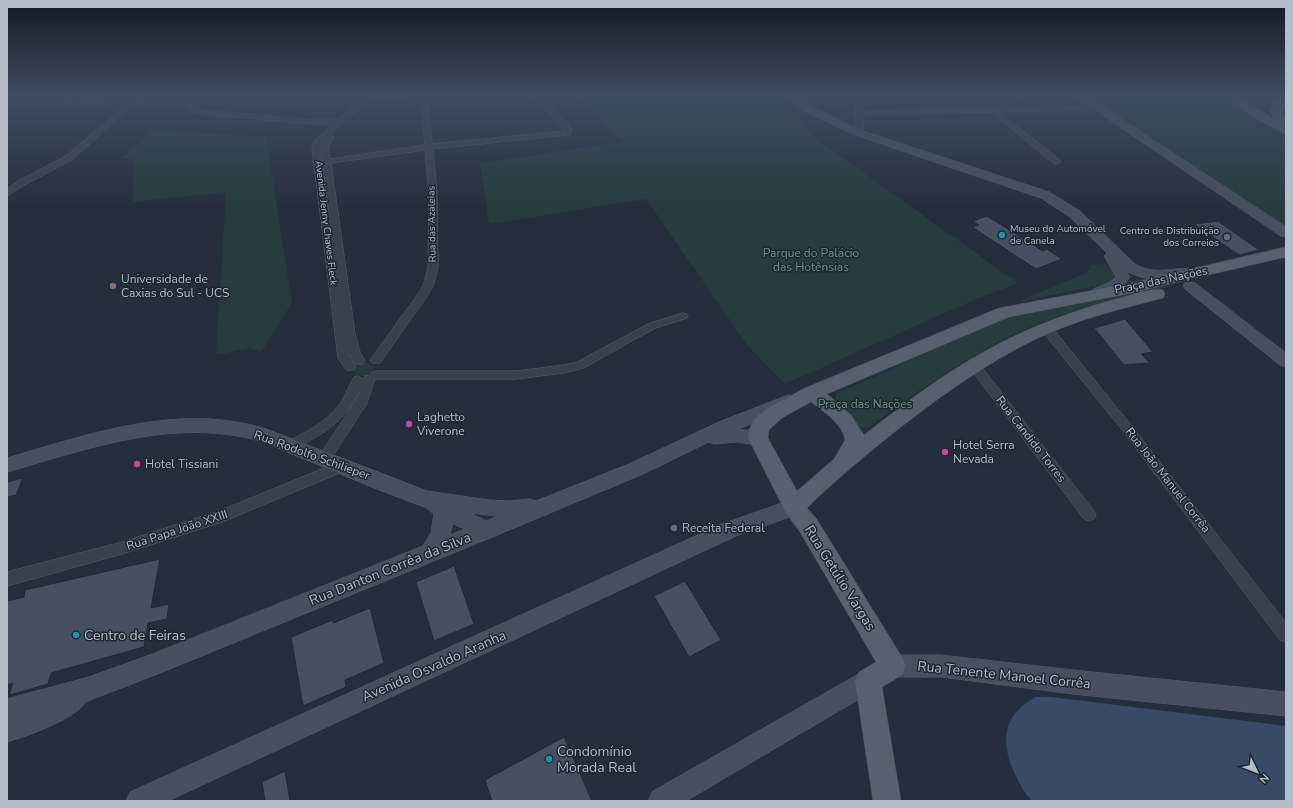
<svg xmlns="http://www.w3.org/2000/svg" width="1293" height="808" viewBox="0 0 1293 808" font-family="'Nunito Sans',sans-serif">
<style>
.green{fill:#263c3f}
.water{fill:#394c67}
.building{fill:#455162;stroke:#1f2835}
.lines{fill:none;stroke-linecap:round;stroke-linejoin:round}
.street-casing{stroke:#565f6c;stroke-width:1}
.secondary-casing{stroke:#565f6c;stroke-width:1}
.primary-casing{stroke:#414a57;stroke-width:1}
.street{fill:#38414e;fill-rule:evenodd}
.secondary{fill:#465061;fill-rule:evenodd}
.primary{fill:#56606e;fill-rule:evenodd}
.culture-dot{fill:#0f9aa8;stroke:#1d2633;stroke-width:1.5}
.service-dot{fill:#5c6f8a;stroke:#1d2633;stroke-width:1.5}
.education-dot{fill:#8d6e63;stroke:#1d2633;stroke-width:1.5}
.hotel-dot{fill:#d1479c;stroke:#1d2633;stroke-width:1.5}
.labels{text-anchor:middle;dominant-baseline:central;stroke-width:3;stroke-linejoin:round;paint-order:stroke}
.far-street-label{font-size:10px;fill:#b4bcc9;stroke:#1d2633}
.far-poi-label{font-size:10px;fill:#b4bcc9;stroke:#1d2633;text-anchor:start}
.park-label{font-size:12px;fill:#6b9a76;stroke:#1d2633}
.poi-label{font-size:12px;fill:#b4bcc9;stroke:#1d2633;text-anchor:start}
.street-label{font-size:12px;fill:#b4bcc9;stroke:#1d2633}
.near-street-label{font-size:14px;fill:#b4bcc9;stroke:#1d2633}
.near-poi-label{font-size:14px;fill:#b4bcc9;stroke:#1d2633;text-anchor:start}
</style>
<rect width="100%" height="100%" fill="#242f3e"/>
<g class="green">
<polygon points="577,95 779,95 796,118 819,141 1018,283 974,300 785,384 747,345 646,199 489,224 480,163 623,142"/>
<polygon points="1085,95 1221,95 1250,115 1286,135 1286,229"/>
<polygon points="154,130 266,137 292,303 261,352 250,348 216,355 226,192 133,202 133,159 120,159"/>
<polygon points="1103,264 1111,266 1116,279 1109,283 1020,302 1022,300 1088,272 1092,265"/>
<path d="M1170,283L1174,286C1129,297 1083,306 1040,323C978,348 922,388 869,427C855,431 843,410 836,401V394L840,392L889,371L914,355L1010,314Z"/>
<polygon points="367,363 374,366 372,373 363,376 355,374 354,370 361,364"/>
</g>
<path class="water" d="M1035,697H1052L1286,726V801H1032C1024,793 1019,783 1014,772C1000,740 1003,716 1035,697Z"/>
<g class="building">
<polygon points="987,216 1043,251 1047,249 1062,259 1036,269 972,227 979,225 973,221"/>
<polygon points="1218,221 1259,250 1239,255 1194,224"/>
<polygon points="1125,319 1153,352 1141,354 1150,363 1124,365 1094,328"/>
<polygon points="23,478 16,495 7,497 7,482"/>
<polygon points="160,559 151,608 169,604 167,619 148,623 144,647 51,673 48,684 9,695 13,683 7,685 7,601 24,597 25,590"/>
<polygon points="454,566 474,624 434,641 416,582"/>
<polygon points="685,581 721,640 689,657 654,596"/>
<polygon points="370,608 384,663 345,680 346,687 303,706 291,637 333,620 333,623"/>
<polygon points="564,737 592,801 492,801 485,780"/>
<polygon points="285,771 290,801 265,801 262,782"/>
</g>
<g class="lines">
<defs>
<g id="street">
<path d="M193,95H200L194,105L201,110L313,120H338L363,96L409,95L406,97L368,100L330,135L334,137L328,147L330,159L425,145L420,95H428L432,144L564,131L534,95H541L570,126L572,131L570,135H567L433,149L437,194L438,268L433,286L428,295L380,363H372L370,360L418,294L423,286L428,268L429,194L425,150L331,163L355,334L360,352L365,361L363,364H355L349,353L350,358L356,367L354,370H346L338,358L312,148L314,141L333,124H313L200,114L190,111L186,105ZM320,147L323,160H322ZM322,165H323L331,226Z"/>
<polygon points="854,95 862,95 863,111 1097,106 1101,108 1097,110 999,112 1060,160 1061,162 1057,164 1054,164 991,112 864,115 863,133 862,135 856,135"/>
<polygon points="7,97 124,100 141,97 144,97 146,101 138,107 131,107 72,160 24,185 7,196 7,189 18,181 66,156 124,106 121,104 7,101"/>
<path d="M683,313L687,314L688,316L687,318L656,328L637,338L584,368L564,373L516,379H375L367,403L329,462L324,463L319,462L318,458L355,402L360,389C345,422 327,432 295,448L291,450L287,448L285,445L287,442C307,431 328,422 341,402C346,394 349,385 354,377L358,376L363,379L365,376L370,375L372,372L376,371H516L564,365L577,362L648,324Z"/>
<polygon points="1046,324 1050,325 1131,425 1286,623 1286,642 1280,640 1123,431 1042,331 1041,328 1042,325"/>
<polygon points="973,360 977,361 1094,511 1096,515 1094,519 1089,521 1084,519 969,367 967,364 969,361"/>
<polygon points="342,461 347,462 348,466 347,470 222,522 122,554 7,586 7,572 122,542 219,511"/>
</g>
<g id="secondary">
<path d="M786,95H798L812,107L863,131L1049,192L1080,211L1135,264C1159,277 1173,265 1194,270L1196,273L1194,276C1172,281 1146,282 1126,271L1130,277C1123,289 1104,301 1090,297L1088,294C1094,285 1109,286 1116,277L1104,256L1107,253L1070,217L1041,198L855,135L804,111Z"/>
<polygon points="1073,95 1085,95 1286,227 1286,237 1281,236"/>
<polygon points="1190,282 1195,283 1286,353 1286,367 1280,365 1185,289 1183,286 1185,283"/>
<path d="M789,395L795,397L797,401L795,405L739,429L764,433L767,438L764,443L758,445L737,442L714,444L709,442L643,474L495,536L155,675L85,702C78,718 25,737 7,742V699L89,677L155,653L423,546L431,533L434,514L425,507C384,493 344,475 304,459C288,453 272,444 256,440C171,418 88,449 7,472V458C90,434 179,402 266,429L427,491L489,500L510,501L529,499L536,501L629,464L719,422ZM470,513L497,516L487,521ZM453,524L465,529L450,535Z"/>
<polygon points="794,499 801,501 804,507 801,513 736,536 168,801 126,801 130,792 722,524"/>
<polygon points="893,655 941,655 1073,670 1286,692 1286,716 1073,694 941,677 893,677 885,674 882,666 885,658"/>
<polygon points="868,669 876,673 880,681 876,689 686,801 648,801 652,792"/>
</g>
<g id="primary">
<path d="M1224,95H1237L1274,119C1269,112 1270,107 1275,101L1286,99V105L1283,106L1282,112L1286,119V135L1252,116Z"/>
<path d="M1286,247V257L1122,295L1009,317L827,394L851,415L864,435C904,404 944,373 989,349C1029,327 1072,311 1116,299C1129,296 1149,287 1163,290L1165,294L1163,298C1120,309 1076,320 1036,339C982,365 934,401 887,438C860,460 832,483 807,508L816,518L902,657L906,666L902,675L882,687L901,801H873L855,681L859,672L876,662L800,532L786,513L748,438L749,430L754,419L768,408L805,388L999,308L1122,285ZM811,402C824,412 842,423 845,440L834,459L797,491L768,438L769,430L782,418Z"/>
</g>
</defs>
<use href="#street" class="street-casing"/>
<use href="#secondary" class="secondary-casing"/>
<use href="#primary" class="primary-casing"/>
<use href="#street" class="street"/>
<use href="#secondary" class="secondary"/>
<use href="#primary" class="primary"/>
</g>
<linearGradient id="sky" x2="0" y2="1"><stop stop-color="#141a22"/><stop offset="0.46" stop-color="#3f4d63"/><stop offset="1" stop-color="#3f4d63" stop-opacity="0"/></linearGradient>
<rect width="1293" height="208" fill="url(#sky)"/>
<g class="culture-dot">
<circle cx="1002" cy="235" r="4"/>
<circle cx="76" cy="635" r="4"/>
<circle cx="549" cy="759" r="4"/>
</g>
<g class="service-dot">
<circle cx="1227" cy="237" r="4"/>
<circle cx="674" cy="528" r="4"/>
</g>
<circle class="education-dot" cx="113" cy="286" r="4"/>
<g class="hotel-dot">
<circle cx="409" cy="424" r="4"/>
<circle cx="945" cy="452" r="4"/>
<circle cx="137" cy="464" r="4"/>
</g>
<g class="labels">
<g class="far-street-label">
<text transform="translate(326 223) rotate(83)">Avenida Jenny Chaves Fleck</text>
<text transform="translate(432 224) rotate(-91)">Rua das Azaleias</text>
</g>
<g class="far-poi-label">
<text x="1010" y="229">Museu do Automóvel<tspan x="1010" dy="12">de Canela</tspan></text>
<text x="1219" y="231" text-anchor="end">Centro de Distribuição<tspan x="1219" dy="12">dos Correios</tspan></text>
</g>
<g class="park-label">
<text x="811" y="253">Parque do Palácio<tspan x="811" dy="14">das Hotênsias</tspan></text>
<text x="865" y="404">Praça das Nações</text>
</g>
<g class="poi-label">
<text x="121" y="279">Universidade de<tspan x="121" dy="14">Caxias do Sul - UCS</tspan></text>
<text x="417" y="417">Laghetto<tspan x="417" dy="14">Viverone</tspan></text>
<text x="953" y="445">Hotel Serra<tspan x="953" dy="14">Nevada</tspan></text>
<text x="145" y="464">Hotel Tissiani</text>
<text x="682" y="528">Receita Federal</text>
</g>
<g class="street-label">
<text transform="translate(1161 280) rotate(-12)">Praça das Nações</text>
<text transform="translate(1031 439) rotate(52)">Rua Candido Torres</text>
<text transform="translate(312 455) rotate(20)">Rua Rodolfo Schilieper</text>
<text transform="translate(1168 480) rotate(52)">Rua João Manuel Corrêa</text>
<text transform="translate(177 530) rotate(-18)">Rua Papa João XXIII</text>
</g>
<g class="near-street-label">
<text transform="translate(390 569) rotate(-22)">Rua Danton Corrêa da Silva</text>
<text transform="translate(840 578) rotate(58)">Rua Getúlio Vargas</text>
<text transform="translate(434 666) rotate(-24)">Avenida Osvaldo Aranha</text>
<text transform="translate(1004 675) rotate(6)">Rua Tenente Manoel Corrêa</text>
</g>
<g class="near-poi-label">
<text x="84" y="635">Centro de Feiras</text>
<text x="557" y="751">Condomínio<tspan x="557" dy="16">Morada Real</tspan></text>
</g>
</g>
<rect width="1293" height="808" fill="none" stroke="#b4bcc9" stroke-width="16"/>
<g transform="translate(1257 772) rotate(133)" stroke="#1d2633" stroke-width="3" paint-order="stroke">
<path d="M0-3L7 15L0 10L-7 15Z" fill="#b4bcc9"/>
<text y="-6" font-size="11" font-weight="bold" text-anchor="middle" fill="#b4bcc9">N</text>
</g>
</svg>
